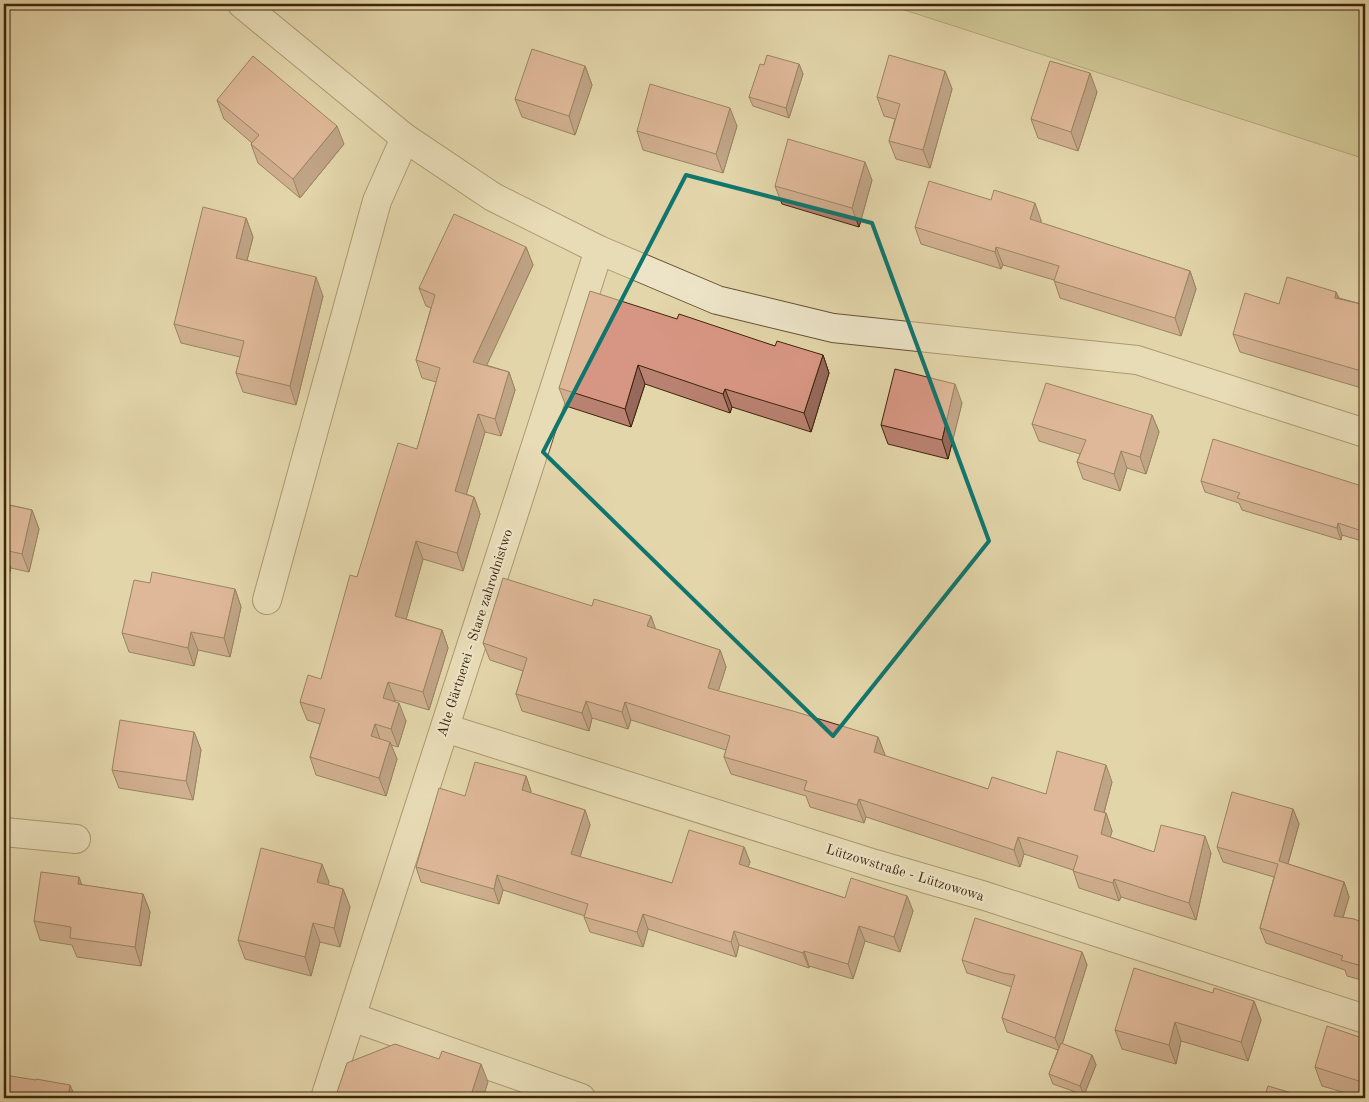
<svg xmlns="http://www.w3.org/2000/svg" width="1369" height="1102" viewBox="0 0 1369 1102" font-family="'Old Standard TT',serif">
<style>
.green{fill:#bcbb83;stroke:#7d7046}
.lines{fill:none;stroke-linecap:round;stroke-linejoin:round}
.minor-casing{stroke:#675130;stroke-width:30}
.minor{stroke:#ede4c8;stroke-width:28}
.wall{fill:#b98171;stroke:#3e2508}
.shaded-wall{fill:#96695c;stroke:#3e2508}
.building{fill:#d79683;stroke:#3e2508}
.marked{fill:none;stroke:#0f766e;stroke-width:4;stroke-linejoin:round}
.labels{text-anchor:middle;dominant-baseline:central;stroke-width:4.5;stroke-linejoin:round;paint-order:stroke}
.street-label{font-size:14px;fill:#3e2508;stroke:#ede4c8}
</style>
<rect width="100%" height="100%" fill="#e3d6aa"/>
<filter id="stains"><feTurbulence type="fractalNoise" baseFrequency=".004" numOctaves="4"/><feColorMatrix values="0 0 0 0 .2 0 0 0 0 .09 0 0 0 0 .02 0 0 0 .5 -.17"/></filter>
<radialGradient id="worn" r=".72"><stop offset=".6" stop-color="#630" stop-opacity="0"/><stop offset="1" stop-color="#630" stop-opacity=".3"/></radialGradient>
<polygon class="green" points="886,4 1365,4 1365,159"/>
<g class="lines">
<defs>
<g id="minor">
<polyline points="242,4 405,138 493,197 599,250 717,300 833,328 1137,360 1365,433"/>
<polyline points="267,600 377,201 405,138"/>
<polyline points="445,728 875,864 985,896 1365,1019"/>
<polyline points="4,832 76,839"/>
<polyline points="352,1017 581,1098"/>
<polyline points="325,1098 599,250"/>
</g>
</defs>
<use href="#minor" class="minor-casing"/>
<use href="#minor" class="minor"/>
</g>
<g class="wall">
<polygon points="799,64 803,74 789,118 753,106 749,97 764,65"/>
<polygon points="585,66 592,85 575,135 522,117 515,99"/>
<polygon points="945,71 952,89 930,168 896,159 889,141 895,119 884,116 877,97"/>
<polygon points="1097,92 1078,151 1038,138 1031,119"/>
<polygon points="217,100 344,144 300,198 258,163 251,144 252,143 224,119"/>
<polygon points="737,126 723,173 643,150 637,131"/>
<polygon points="872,180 859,227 782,204 775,186"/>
<polygon points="246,218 253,237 247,260 323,296 296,405 243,392 236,373 240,357 181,343 174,324"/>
<polygon points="1041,220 1041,223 1190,271 1196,289 1181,336 1060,298 1054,280 1003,265 1001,269 921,244 915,227"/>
<polygon points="526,247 533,265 486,365 509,372 515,390 501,436 485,432 466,494 474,497 480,514 463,571 423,559 406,619 442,630 448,648 429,710 395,700 394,701 406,721 398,747 391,745 397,759 386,796 316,775 310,757 320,724 307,720 300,702 321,679 357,577 417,449 436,382 422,378 416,360 431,308 426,306 419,288"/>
<polygon points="1336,292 1339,298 1365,305 1365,389 1240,352 1233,334 1279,304"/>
<polygon points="677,319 775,346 823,355 829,373 811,432 732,407 730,413 645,384 631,427 566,406 559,388"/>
<polygon points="962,403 948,459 888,444 881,425"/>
<polygon points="1152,415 1159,432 1146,474 1127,468 1120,491 1083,479 1077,462 1080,454 1039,441 1032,424"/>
<polygon points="1201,481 1365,487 1365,542 1342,535 1341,540 1242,510 1239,503 1205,492"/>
<polygon points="4,493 6,499 5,504 32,510 39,529 29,572 11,568 4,590"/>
<polygon points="235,589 241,607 230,657 198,650 194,666 129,652 122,633"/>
<polygon points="592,606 651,616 655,629 720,650 726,667 718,691 878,737 885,755 884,756 988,789 1046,794 1112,782 1104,813 1106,813 1112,831 1110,837 1154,852 1211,853 1196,920 1121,897 1119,901 1079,888 1073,870 1024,854 1020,867 866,817 864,823 810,807 806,796 731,774 724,757 726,750 631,720 628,729 592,718 589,731 522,711 516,694 523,671 490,660 483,643"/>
<polygon points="194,732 201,750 193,800 119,788 112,770"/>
<polygon points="526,776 531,791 530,793 585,810 590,825 580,857 672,883 744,847 750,862 748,867 845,898 907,896 913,911 900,952 865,941 853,979 809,966 809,968 739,945 736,957 648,929 643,947 590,932 584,917 585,916 503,890 499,904 421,882 416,867 465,796"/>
<polygon points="1293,809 1299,824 1288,864 1344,882 1349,897 1343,917 1365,923 1365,981 1347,976 1345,970 1266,943 1260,928 1274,877 1223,862 1217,847"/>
<polygon points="329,882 328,885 343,889 350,907 340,947 320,942 311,976 245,959 238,940"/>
<polygon points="81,885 143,894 150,912 141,966 77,957 72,945 40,940 34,921"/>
<polygon points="1082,952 1087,965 1062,1044 1092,1055 1096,1065 1084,1095 1053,1084 1049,1074 1058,1050 1007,1032 1002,1018 1012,987 967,973 962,960"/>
<polygon points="1213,993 1254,1001 1261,1020 1248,1061 1181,1041 1176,1064 1122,1049 1115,1030"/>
<polygon points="1365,1039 1365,1098 1363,1098 1322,1086 1315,1067"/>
</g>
<g class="shaded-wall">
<polygon points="799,64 803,74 789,118 786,108"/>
<polygon points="585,66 592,85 575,135 569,116"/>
<polygon points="945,71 952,89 930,168 923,150"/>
<polygon points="1090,73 1097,92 1078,151 1071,132"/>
<polygon points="730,108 737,126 723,173 716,154"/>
<polygon points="337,126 344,144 300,198 293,179"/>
<polygon points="865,162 872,180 859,227 852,208"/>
<polygon points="1035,203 1041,220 1036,237 1030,219"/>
<polygon points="246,218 253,237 243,276 236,258"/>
<polygon points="526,247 533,265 480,380 473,362"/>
<polygon points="996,247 1003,265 1001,269 995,252"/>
<polygon points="1190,271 1196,289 1181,336 1175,318"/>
<polygon points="316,277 323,296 296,405 290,386"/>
<polygon points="1336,292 1343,311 1335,298"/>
<polygon points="823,355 829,373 811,432 804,413"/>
<polygon points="638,365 645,384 631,427 625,409"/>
<polygon points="509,372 515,390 501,436 495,419"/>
<polygon points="955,384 962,403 948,459 942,440"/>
<polygon points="725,389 732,407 730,413 723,394"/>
<polygon points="478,414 485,432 462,509 455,491"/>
<polygon points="1152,415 1159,432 1146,474 1140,457"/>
<polygon points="1121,451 1127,468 1120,491 1114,474"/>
<polygon points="4,493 6,499 4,509"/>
<polygon points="474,497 480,514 463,571 457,553"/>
<polygon points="32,510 39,529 29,572 22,554"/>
<polygon points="1338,523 1342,535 1341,540 1337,528"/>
<polygon points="416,541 423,559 402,634 395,616"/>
<polygon points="4,550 11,568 4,590"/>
<polygon points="235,589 241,607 230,657 224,638"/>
<polygon points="651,616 657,633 647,626"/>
<polygon points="442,630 448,648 429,710 423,692"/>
<polygon points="191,632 198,650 194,666 188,648"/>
<polygon points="720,650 726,667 714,705 708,688"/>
<polygon points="388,682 395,700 390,716 383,698"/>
<polygon points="586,701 592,718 589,731 582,713"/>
<polygon points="625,702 631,720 628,729 622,712"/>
<polygon points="399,703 406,721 398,747 391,729"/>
<polygon points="375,724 381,742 371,736"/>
<polygon points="194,732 201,750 193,800 186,781"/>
<polygon points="878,737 885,755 880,769 874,752"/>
<polygon points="390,742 397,759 386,796 379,778"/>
<polygon points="1106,765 1112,782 1100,827 1094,810"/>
<polygon points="526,776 531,791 527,805 522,790"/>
<polygon points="859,799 866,817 864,823 857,805"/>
<polygon points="1293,809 1299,824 1284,877 1279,861"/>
<polygon points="585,810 590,825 576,869 571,854"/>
<polygon points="1106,813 1112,831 1107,851 1101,834"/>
<polygon points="1205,836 1211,853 1196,920 1189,903"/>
<polygon points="1018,837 1024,854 1020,867 1014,850"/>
<polygon points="744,847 750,862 744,879 739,864"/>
<polygon points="322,864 329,882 324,901 317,882"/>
<polygon points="497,875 503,890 499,904 494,889"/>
<polygon points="79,877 86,896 78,884"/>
<polygon points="1114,879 1121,897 1119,901 1113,883"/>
<polygon points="1344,882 1349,897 1339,931 1334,916"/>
<polygon points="343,889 350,907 340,947 334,928"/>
<polygon points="143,894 150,912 141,966 135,947"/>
<polygon points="907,896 913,911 900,952 894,937"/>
<polygon points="643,914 648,929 643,947 637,932"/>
<polygon points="313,923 320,942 311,976 305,957"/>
<polygon points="859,926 865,941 853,979 848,964"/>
<polygon points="734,931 739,945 736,957 731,942"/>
<polygon points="804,951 809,966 809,968 803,953"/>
<polygon points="1082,952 1087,965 1060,1051 1055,1038"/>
<polygon points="1254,1001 1261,1020 1248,1061 1241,1042"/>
<polygon points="1175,1022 1181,1041 1176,1064 1169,1045"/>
<polygon points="1092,1055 1096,1065 1084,1095 1080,1086"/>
<polygon points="481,1064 488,1082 483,1098 470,1098"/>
<polygon points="70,1085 74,1094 73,1098 68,1098"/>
</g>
<g class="building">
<polygon points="532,49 585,66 569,116 515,99"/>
<polygon points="767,55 799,64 786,108 749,97 760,64 764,65"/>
<polygon points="889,55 945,71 923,150 889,141 900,104 877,97"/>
<polygon points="253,56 337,126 293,179 251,144 259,135 217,100"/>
<polygon points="1050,61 1090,73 1071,132 1031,119"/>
<polygon points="650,84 730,108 716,154 637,131"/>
<polygon points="788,139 865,162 852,208 775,186"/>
<polygon points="929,181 991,200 994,190 1035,203 1030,219 1190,271 1175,318 1054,281 1059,266 996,247 995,252 915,227"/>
<polygon points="203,207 246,218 236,258 316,277 290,386 236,373 244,341 174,324"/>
<polygon points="454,214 526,247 473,362 509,372 495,419 478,414 455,491 474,497 457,553 416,541 395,616 442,630 423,692 388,682 383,698 399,703 391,729 375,724 371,736 390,742 379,778 310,757 325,709 300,702 308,675 321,679 350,575 357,577 398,443 417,449 440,368 416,360 435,295 419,288"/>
<polygon points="1287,277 1336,292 1335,298 1365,305 1365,372 1233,334 1245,293 1279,304"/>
<polygon points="590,291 677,319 679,314 775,346 777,341 823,355 804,413 725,389 723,394 638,365 625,409 559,388"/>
<polygon points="895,369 955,384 942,440 881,425"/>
<polygon points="1046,383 1152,415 1140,457 1121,451 1114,474 1077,462 1086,440 1032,424"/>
<polygon points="1213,439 1365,487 1365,532 1338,523 1337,528 1237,498 1240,493 1201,481"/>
<polygon points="4,504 32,510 22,554 4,550 4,551"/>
<polygon points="152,572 235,589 224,638 191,632 188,648 122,633 134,580 150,583"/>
<polygon points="503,578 592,606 594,599 651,616 647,626 720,650 708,688 793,711 878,737 874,752 988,789 992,777 1046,794 1057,751 1106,765 1094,810 1106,813 1101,834 1154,852 1161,825 1205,836 1189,903 1114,879 1113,883 1073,871 1078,856 1018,837 1014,850 859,799 857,805 804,790 807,781 724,757 730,736 625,702 622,712 586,701 582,713 516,694 527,658 483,643"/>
<polygon points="120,720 194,732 186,781 112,770"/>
<polygon points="475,762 526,776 522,790 585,810 571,854 672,883 689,830 744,847 739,864 845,898 851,878 907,896 894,937 859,926 848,964 804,951 803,953 734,931 731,942 643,914 637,932 584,917 588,904 497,875 494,889 416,867 439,788 465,796"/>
<polygon points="1232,792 1293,809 1279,861 1344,882 1334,916 1354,919 1365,923 1365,967 1341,960 1343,956 1260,928 1278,864 1217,847"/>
<polygon points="261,848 322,864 317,882 343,889 334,928 313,923 305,957 238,940"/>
<polygon points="41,872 79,877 78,884 143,894 135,947 70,938 71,927 34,921"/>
<polygon points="975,918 1082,952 1055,1038 1002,1018 1015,975 1003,973 962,960"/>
<polygon points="1134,968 1213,993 1214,988 1254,1001 1241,1042 1175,1022 1169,1045 1115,1030"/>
<polygon points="1327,1026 1365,1039 1365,1083 1315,1067"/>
<polygon points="1061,1043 1092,1055 1080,1086 1049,1074"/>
<polygon points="395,1044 439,1059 442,1051 481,1064 470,1098 335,1098 347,1063"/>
<polygon points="4,1075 36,1080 36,1079 70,1085 68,1098 4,1098"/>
<polygon points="1268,1086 1295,1094 1293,1098 1264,1098"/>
<polygon points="559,1093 573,1098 557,1098"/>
</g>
<path d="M0 0H1369V1102H0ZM686,175L872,223L989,541L833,736L543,452Z" fill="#e3d6aa" fill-opacity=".55" fill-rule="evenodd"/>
<path class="marked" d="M686,175L872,223L989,541L833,736L543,452Z"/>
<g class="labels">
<g class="street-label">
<text transform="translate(475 633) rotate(-72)">Alte Gärtnerei - Stare zahrodnistwo</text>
<text transform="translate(905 873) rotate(17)">Lützowstraße - Lützowowa</text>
</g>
</g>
<rect width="1369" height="1102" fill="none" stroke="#e3d6aa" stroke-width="20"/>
<rect x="5" y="5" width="1359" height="1092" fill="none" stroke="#3e2508" stroke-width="2.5"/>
<rect x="10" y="10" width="1349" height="1082" fill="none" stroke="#3e2508"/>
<rect width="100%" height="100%" filter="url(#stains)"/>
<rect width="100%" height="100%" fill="url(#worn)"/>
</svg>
